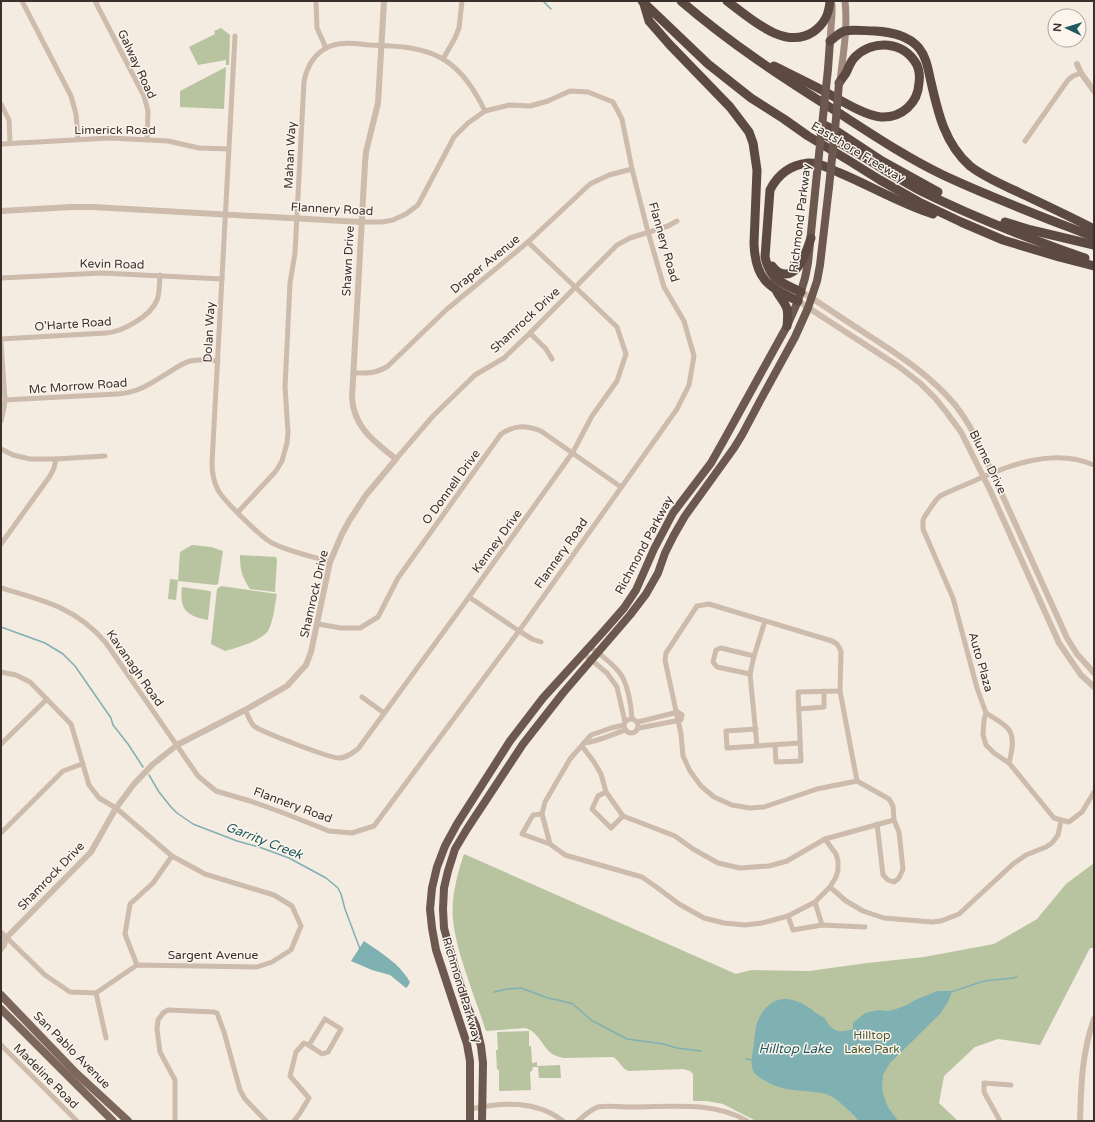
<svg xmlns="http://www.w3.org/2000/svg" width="1095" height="1122" viewBox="0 0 1095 1122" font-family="'Varela Round',sans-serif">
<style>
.green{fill:#b8c4a0}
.water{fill:#7fb0b2}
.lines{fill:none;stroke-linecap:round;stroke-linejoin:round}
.stream{stroke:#7fb0b2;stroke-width:1.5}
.minor{stroke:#cdbbac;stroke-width:5}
.tertiary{stroke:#cdbbac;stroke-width:6}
.secondary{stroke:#a18a7d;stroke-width:7}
.primary{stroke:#7d675c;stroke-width:8}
.trunk{stroke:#6c584f;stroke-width:8}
.motorway{stroke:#5c4a42;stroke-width:9}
.trunk-bridge{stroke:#6c584f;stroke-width:8}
.labels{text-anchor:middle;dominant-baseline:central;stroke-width:3;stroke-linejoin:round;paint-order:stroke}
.street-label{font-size:12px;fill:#3b302b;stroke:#fbf5ee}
.park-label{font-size:12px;fill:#4a5a2e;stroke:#fbf5ee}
.water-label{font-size:13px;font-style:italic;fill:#1f5a5e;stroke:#fbf5ee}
</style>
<rect width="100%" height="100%" fill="#f4ebe1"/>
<g class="green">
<polygon points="221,28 230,35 229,65 226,65 226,60 198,65 189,47 215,34 214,31"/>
<polygon points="226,67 224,109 180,107 180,91"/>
<polygon points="192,545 211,547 223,551 218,584 216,585 178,581 180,552"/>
<path d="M240,555L276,557L277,560L275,592L250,589C242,577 240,570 240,555Z"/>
<polygon points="170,579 178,580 176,600 168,599"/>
<path d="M221,586L277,594C275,604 273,623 268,631C261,641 236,648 225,651L211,644L217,589Z"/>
<path d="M182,587L210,591L211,592L208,620C187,616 179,610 182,587Z"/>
<path d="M464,854L736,974L751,970L809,971L867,963L924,957L994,944L1037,919L1066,884L1094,863V948H1090L1040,1045L998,1039L975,1047L944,1076L939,1103L958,1121H756L723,1104L707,1101H693V1074L690,1071L683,1069L629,1071C621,1069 620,1060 613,1057L564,1058C559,1057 555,1056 551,1053C542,1046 538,1031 525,1028L486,1031C480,1013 473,994 467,976C461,958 455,939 453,920C451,897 457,875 464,854Z"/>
<polygon points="529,1031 529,1046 531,1046 532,1063 537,1062 537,1066 560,1065 561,1078 539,1078 538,1067 533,1067 532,1071 530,1072 531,1090 499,1091 499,1070 497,1069 496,1050 498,1050 497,1032"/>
</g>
<g class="water">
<path d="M364,941C381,953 399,963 410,982L408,986L406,988L390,975L372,970L351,961Z"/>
<path d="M938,991H952L948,1002L940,1014L890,1063L883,1075L882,1088L884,1097L888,1107L898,1121H859C852,1113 836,1097 826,1094C820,1092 812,1092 805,1091C788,1090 776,1088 762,1079C759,1077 754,1074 753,1070C750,1062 753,1052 754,1043C755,1028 757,1015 769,1005C782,994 798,1000 811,1009C815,1012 819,1016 824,1017C832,1031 837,1034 853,1029V1023L865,1013L878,1010L888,1011L896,1009L907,1005L917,999Z"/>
</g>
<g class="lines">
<g class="stream">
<polyline points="543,1 551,9"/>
<polyline points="1,627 45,643 63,654 75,666 111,718 113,725 128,744 143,767"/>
<polyline points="149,775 159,792 171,807 177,813 193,824 237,841 259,847 289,858 326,878 338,888 341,894 345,909 360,949"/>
<polyline points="494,992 507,989 521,988 548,998 562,1001 573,1004 591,1020 627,1039 664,1044 677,1048 701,1051"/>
<polyline points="951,992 984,981 1014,978 1017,976"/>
<polyline points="746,1059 752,1060"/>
</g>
<g class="minor">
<polyline points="22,1 71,96 76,114 78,139"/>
<polyline points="95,1 144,96 148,111 147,139"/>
<polyline points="316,2 317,28 326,48"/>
<path d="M235,36L212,463C212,473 213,481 218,490C223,500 262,538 272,543C290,552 311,556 330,562"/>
<polyline points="443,59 455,38 459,28 462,1"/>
<polyline points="1,104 9,120 10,143"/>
<polyline points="1025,141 1068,80 1073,76 1081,73"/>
<polyline points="1,144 110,138 168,141 199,148 229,149"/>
<polyline points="1,278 102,273 222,279"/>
<polyline points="530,333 546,349 552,359"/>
<path d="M1,339L106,333C122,332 151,316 157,300C160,293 159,283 160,275"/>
<polyline points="1,343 5,400 4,408 1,421"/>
<path d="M353,373C368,373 375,374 388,366L446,310L528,242L590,184L609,175L632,169"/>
<path d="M5,400L117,394C139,393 153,382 171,371C177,367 183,363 190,361C199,359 209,360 218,361"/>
<polyline points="1,449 13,455 30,459 56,459 105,456"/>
<polyline points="396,459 433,416 475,375 504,358 530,333 617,245 630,238 668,226 677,221"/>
<path d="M1094,465C1054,448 1011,464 974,481C963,486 952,490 940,496L936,500L925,516L923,520V529L953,598L977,688L986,713L984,720L983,735L986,745L994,753L1009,763L1054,818L1069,822L1082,812L1094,792"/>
<path d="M238,512L276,471L282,461L287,443L288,432L285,387L290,283L295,253L304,81C307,67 314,54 328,47C341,41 356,44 370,45C394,46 421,46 443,59C463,71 475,91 485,111"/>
<polyline points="1,544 50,476 54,468 56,459"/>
<path d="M1,588C43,600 77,608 106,643L198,776L216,791L250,801L281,812L329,831L352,833L374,826L519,631L677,409L689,385L694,356L684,321L664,287L648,232L632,169L622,119L613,102L588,92L570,91L548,101L530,106L510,105L485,111L468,123L454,137L418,205L406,214L393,220L382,222H361"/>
<polyline points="469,597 519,631 532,639 541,642"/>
<polygon points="709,604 832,641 837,644 841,651 840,691 857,781 817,789 764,807 750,808 732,805 714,797 701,786 690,771 683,756 681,734 665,660 666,653 697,606"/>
<path d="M318,624L341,628H360L378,617L398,578L501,434C515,425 525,425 541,431L621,487"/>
<path d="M590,647C600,654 617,667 623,678C628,688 631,706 632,718"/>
<polyline points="584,654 607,673 617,687 625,722"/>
<polyline points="1,672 16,675 30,682 71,724 89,785 99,798 116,808 172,856 205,874 274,895 292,906 301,926 291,950 272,962 257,967 137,965 96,993 70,992 45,975 1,932"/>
<polyline points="750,674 717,667 713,662 716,650 721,648 754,656"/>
<polyline points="362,697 384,713"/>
<polyline points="799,709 824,707 824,691"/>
<path d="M245,710C248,715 250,722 254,726C261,732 330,758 339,758C347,758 352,753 358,749L469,597L573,452L592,416L617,381L626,354L617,327L528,242"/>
<path d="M986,713C1012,729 1017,731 1009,763"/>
<circle cx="631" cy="726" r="7"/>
<polyline points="638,722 678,712 682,715 681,720 639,728"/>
<polyline points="624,725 611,728 591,735 570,759 545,802 542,814 550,844 565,855 642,877 655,886 679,904 704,918 724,923 745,925 762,923 788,916 815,902 830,887 836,877 838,870 838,861 836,854 825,839"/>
<polyline points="756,729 726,731 727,748 800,743"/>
<path d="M584,743C598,742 612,734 626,730"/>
<polyline points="1,744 47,699"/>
<polyline points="775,745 776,762 801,761 798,692 840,691"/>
<polyline points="582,746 594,762 601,774 606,792 623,816 675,836 693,849 718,863 740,868 769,866 787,861 825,839 894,820"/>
<polyline points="757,746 750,674 754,656 765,621"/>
<polyline points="857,781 889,799 893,806 894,820 899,832 903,869 899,878 894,882 888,880 883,875 877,824"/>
<polyline points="606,792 598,796 592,809 611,828 623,816"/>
<polyline points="542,814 533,815 522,834 550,844"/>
<polyline points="1,833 63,771 82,764"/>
<polyline points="830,887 846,901 863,911 884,918 932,922 941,921 959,914 1013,864 1026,855 1046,847 1052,843 1058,835 1061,821"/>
<polyline points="815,902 822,925"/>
<polyline points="788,916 793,930 822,925 865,927"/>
<polyline points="137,965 125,934 130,904 153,883 172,856"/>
<polyline points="96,993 106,1038"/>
<polyline points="1,1045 77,1121"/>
<path d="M470,1109C502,1102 536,1100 563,1121"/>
<polyline points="176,1121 175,1120 175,1080 160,1052 157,1029 158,1020 161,1016 163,1013 168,1010 214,1012 217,1013 224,1032 240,1090 245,1099 266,1121"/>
<path d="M294,1121L300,1113L309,1098L290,1076L296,1052L304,1043C311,1046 316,1050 322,1054L328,1052L341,1029L325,1019L309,1045"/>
<path d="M578,1121C584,1116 591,1109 598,1107C605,1105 624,1107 632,1107C671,1107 713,1101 747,1121"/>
<polyline points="1000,1121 984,1092 984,1083 1011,1085"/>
</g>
<g class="tertiary">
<polyline points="1077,64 1081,73 1094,91"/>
<polyline points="1,211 71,207 92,207 361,222"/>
<path d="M801,292L812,298C831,311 851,324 871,337C902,357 932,377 956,406C966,419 974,433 981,448L1067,638L1077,654L1094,673"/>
<polyline points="798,301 898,366 920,383 935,398 947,413 961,432 990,490 1059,643 1081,675 1094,687"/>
<path d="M1,939L6,938L91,852L116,808L134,784L152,765L177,745L245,710L287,686L306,665L311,652L330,562L342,534L349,521L366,495L396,459C375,442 354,428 352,398L365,163L366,152L378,103L384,1"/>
<polyline points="1,949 4,945 6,938"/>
<path d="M1080,1121C1081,1086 1082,1052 1094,1019"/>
</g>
<g class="secondary">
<polyline points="830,41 832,14 832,5"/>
<path d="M840,81C843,55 848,28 845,1"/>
</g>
<g class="primary">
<polyline points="1,995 76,1073 128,1121"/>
<polyline points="1,1009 113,1121"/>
</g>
<g class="trunk">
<polyline points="828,69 830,41"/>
<polyline points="470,1121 470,1061 467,1044 436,950 432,928 430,909 432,888 437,867 445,846 457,824 510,741 543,698 603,632 624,608 636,590 654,549 673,513 711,463 724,440 787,326 798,301 805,278 808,263 816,183"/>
<polyline points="482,1121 483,1063 481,1046 476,1026 467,1006 455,968 444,928 443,909 444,888 448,871 455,849 467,829 523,744 563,693 630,615 646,594 658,573 665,553 674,535 685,516 734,448 742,435 760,401 795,337 808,308 817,281 820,265 829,187"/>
</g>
<g class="motorway">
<polyline points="642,1 708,64 751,98 784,119 808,136 848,160 880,180 919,202 961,222 1003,240 1059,257 1094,266"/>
<path d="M681,1C731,44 783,78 839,113C873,135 906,157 943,175C992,198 1043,217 1094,237"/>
<path d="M727,1C749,17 784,51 813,32C825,24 829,14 830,1"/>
<path d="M644,4L649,21L670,45L730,107L749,132L753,143L757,170L754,243C755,279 768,287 798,301"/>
<path d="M830,41C835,38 839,32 845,31C851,29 868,31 875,31C891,32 908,35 919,48C927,58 928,70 931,82C938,113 945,144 970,166C984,177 1001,184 1018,192C1043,204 1069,216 1094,229"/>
<path d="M774,66C788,73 803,80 818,88C834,96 864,116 881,117C902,118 918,103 919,83C920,77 919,70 917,65C904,41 873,39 855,57C850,62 849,67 846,73C844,76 841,80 839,83"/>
<polyline points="822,124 835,130 882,161 938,192"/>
<path d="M821,133C856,150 887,173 921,191C953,207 986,221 1019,234C1041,242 1063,251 1085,258"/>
<polyline points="1005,222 1031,230 1094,245"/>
<path d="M772,266C775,270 779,274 785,274C800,275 807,249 811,238"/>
<path d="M777,292C787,308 789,306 787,326"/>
<path d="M801,292C781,282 770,280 765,257L770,190C778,174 790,165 808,163C819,162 830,169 840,173C871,186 901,204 933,214"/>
</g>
<g class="trunk-bridge">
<polyline points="835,130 839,83"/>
<polyline points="816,183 828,69"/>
<polyline points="829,187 834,139"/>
</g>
</g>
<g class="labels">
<g class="street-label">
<text transform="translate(137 64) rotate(65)">Galway Road</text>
<text x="115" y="130">Limerick Road</text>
<text transform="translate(858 152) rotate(31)">Eastshore Freeway</text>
<text transform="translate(290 155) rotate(-87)">Mahan Way</text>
<text transform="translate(332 209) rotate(3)">Flannery Road</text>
<text transform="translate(800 218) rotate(-83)">Richmond Parkway</text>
<text transform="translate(664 242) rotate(74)">Flannery Road</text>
<text transform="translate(348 261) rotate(-87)">Shawn Drive</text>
<text transform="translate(112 264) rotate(1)">Kevin Road</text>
<text transform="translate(485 264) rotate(-39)">Draper Avenue</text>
<text transform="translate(525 320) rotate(-43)">Shamrock Drive</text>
<text transform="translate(73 324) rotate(-4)">O'Harte Road</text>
<text transform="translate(209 332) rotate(-87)">Dolan Way</text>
<text transform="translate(78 386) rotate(-4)">Mc Morrow Road</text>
<text transform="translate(988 462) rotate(64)">Blume Drive</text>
<text transform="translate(451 487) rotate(-54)">O Donnell Drive</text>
<text transform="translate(497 541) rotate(-54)">Kenney Drive</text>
<text transform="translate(644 545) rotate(-62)">Richmond Parkway</text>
<text transform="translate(561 553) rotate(-55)">Flannery Road</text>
<text transform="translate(314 594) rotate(-77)">Shamrock Drive</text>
<text transform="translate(981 662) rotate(74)">Auto Plaza</text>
<text transform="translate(135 668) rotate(55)">Kavanagh Road</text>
<text transform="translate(293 805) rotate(20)">Flannery Road</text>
<text transform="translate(51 876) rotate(-46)">Shamrock Drive</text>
<text x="213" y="955">Sargent Avenue</text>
<text transform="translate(462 990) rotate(73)">Richmond Parkway</text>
<text transform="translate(72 1050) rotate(45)">San Pablo Avenue</text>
<text transform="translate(46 1076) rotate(45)">Madeline Road</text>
</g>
<g class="park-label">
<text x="872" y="1035">Hilltop<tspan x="872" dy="14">Lake Park</tspan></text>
</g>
<g class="water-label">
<text transform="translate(264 841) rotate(21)">Garrity Creek</text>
<text x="795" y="1049">Hilltop Lake</text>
</g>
</g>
<rect width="1095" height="1122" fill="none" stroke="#3b302b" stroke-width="4"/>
<g transform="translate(1067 28) rotate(274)"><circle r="19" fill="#fbf5ee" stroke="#aea6a0"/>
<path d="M0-3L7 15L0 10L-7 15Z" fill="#1f5a5e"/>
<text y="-6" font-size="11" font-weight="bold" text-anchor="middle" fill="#3b302b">N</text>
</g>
</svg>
